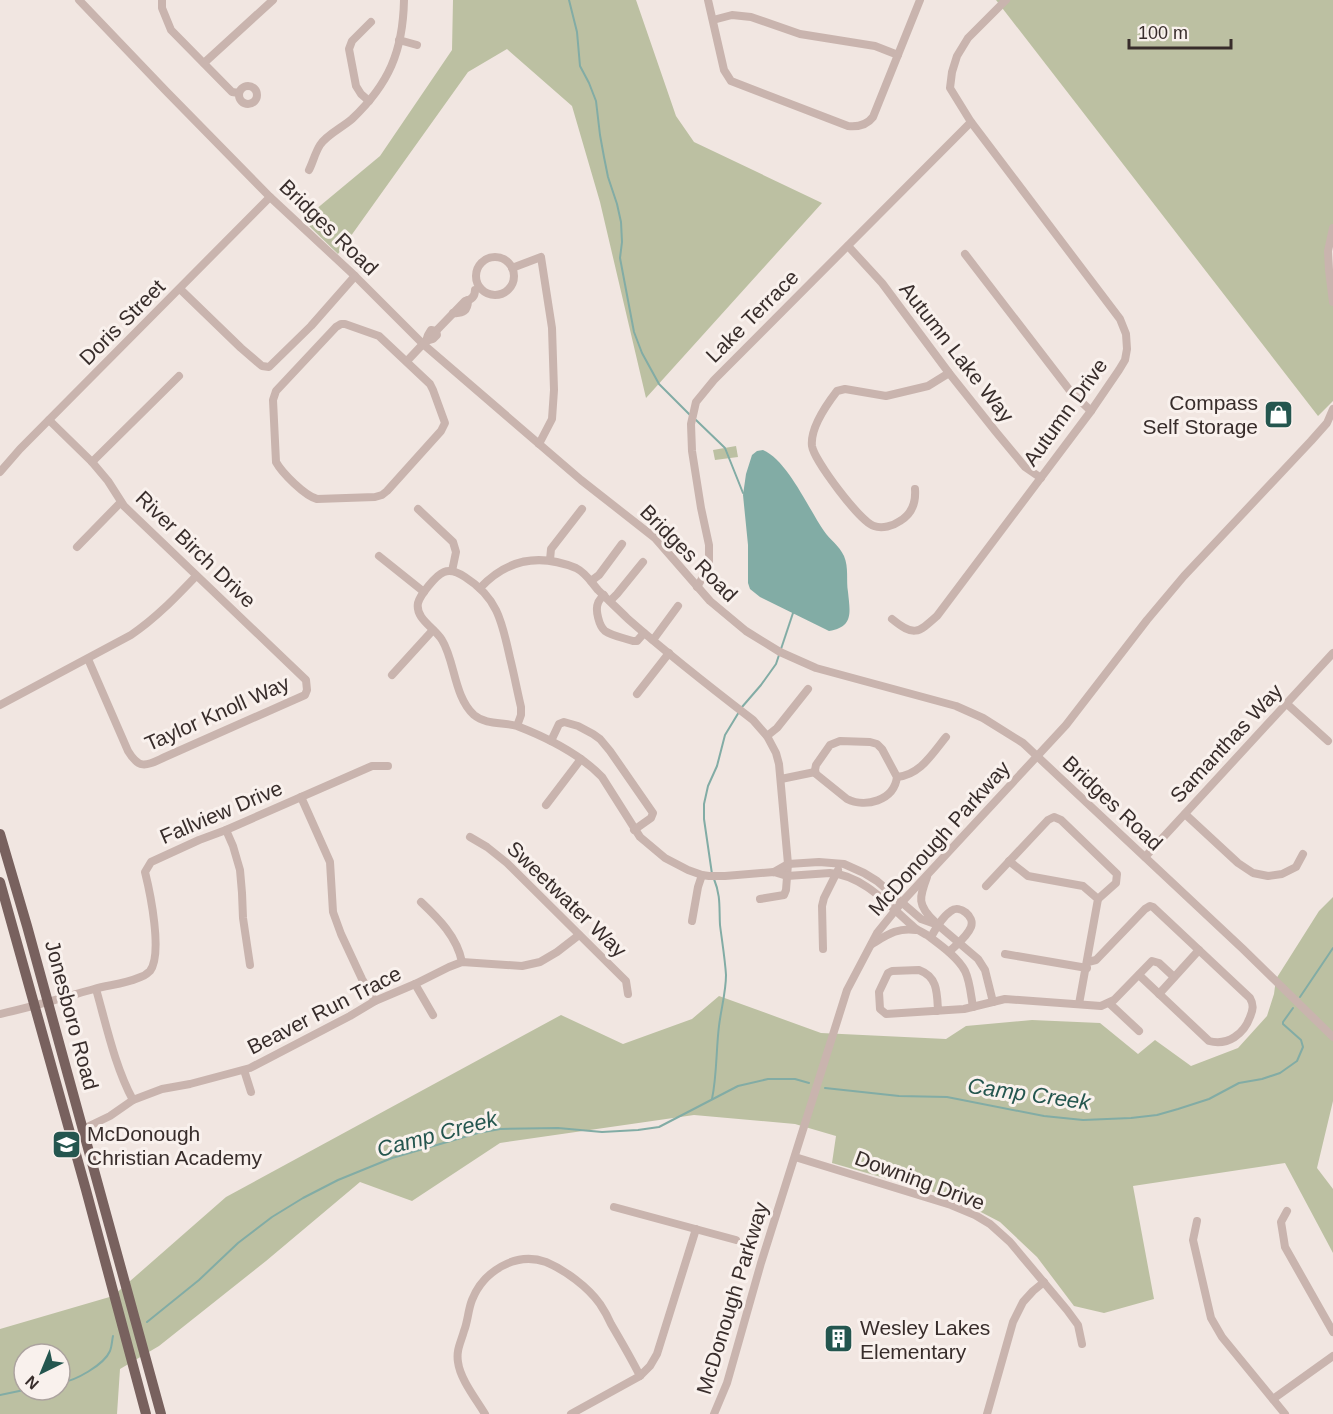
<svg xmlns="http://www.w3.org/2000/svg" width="1333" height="1414" viewBox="0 0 1333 1414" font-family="Helvetica,sans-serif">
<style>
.green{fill:#bcc0a2;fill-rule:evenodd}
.water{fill:#82aca5}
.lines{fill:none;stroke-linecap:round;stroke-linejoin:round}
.stream{stroke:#82aca5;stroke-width:2}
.minor{stroke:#c9b4ae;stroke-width:8}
.major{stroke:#78615e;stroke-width:10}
.labels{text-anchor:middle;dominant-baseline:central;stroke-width:6;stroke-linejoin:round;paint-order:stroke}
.street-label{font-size:21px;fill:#382d2b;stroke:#f9f1ed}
.poi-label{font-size:21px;fill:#382d2b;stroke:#f9f1ed;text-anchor:start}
.water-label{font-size:22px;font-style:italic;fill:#24564f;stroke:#f9f1ed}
</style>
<rect width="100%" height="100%" fill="#f1e6e1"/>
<g class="green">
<polygon points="453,0 636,0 676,116 694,142 822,203 646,398 600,202 572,106 507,49 468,72 338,254 303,220 380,156 452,50"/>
<polygon points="996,0 1333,0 1333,243 1327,252 1333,290 1333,401 1318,416"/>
<polygon points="736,446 738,457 715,460 713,450"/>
<path d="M1333,897V1101L1317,1168L1333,1189V1253L1285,1163L1133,1186L1154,1299L1104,1313L1074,1306L1037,1257L1000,1222L954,1198L832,1163L836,1136L795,1124L694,1115L500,1143L412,1201L360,1182L266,1261L159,1346L120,1369L117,1414H0V1329L113,1296L226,1197L561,1015L623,1044L692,1019L719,996L821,1033L946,1039L966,1026L1032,1020L1100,1023L1138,1054L1155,1040L1191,1066L1238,1048L1267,1016L1274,994L1276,979L1319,911ZM24,1354H60V1390H24Z"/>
</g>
<path class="water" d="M763,450C788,461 808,508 824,531C830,540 839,545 844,556C849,568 846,580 848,592C850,612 854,627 829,631L760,597L750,589L748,583V545L743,495L746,474L752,455L757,451Z"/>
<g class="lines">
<g class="stream">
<polyline points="569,0 577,32 580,66 589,83 596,101 600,135 604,157 608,177 617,204 621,222 622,242 620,258 634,332 642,353 659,384 691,416"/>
<polyline points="696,420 725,448 743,493"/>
<polyline points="781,649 793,613"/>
<polyline points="712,874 704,819 704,804 708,786 717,766 725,735 742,707 761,685 776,664 779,655"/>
<polyline points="1300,997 1333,948"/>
<polyline points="825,1088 899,1096 947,1097 1044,1116 1083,1120 1131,1118 1157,1115 1178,1109 1209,1099 1239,1083 1262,1079 1280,1073 1297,1061 1303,1047 1301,1040 1283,1024 1283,1022 1293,1008"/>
<path d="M712,1099C717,1075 716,1050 719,1026C721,1009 726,992 726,975C725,959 722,941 720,925C719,908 721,896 714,879"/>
<polyline points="147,1322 199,1280 238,1243 272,1217 303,1198 338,1180 392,1158 478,1133 500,1129 558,1128 602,1132 638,1130 659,1127 738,1086 768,1079 795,1079 809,1083"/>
<path d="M60,1383C75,1381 104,1365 110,1351C112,1346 112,1340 113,1336"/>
<polyline points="0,1395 24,1390"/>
</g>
<g class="minor">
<polyline points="79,0 166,91 270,197 355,276 423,344 581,480 655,538 710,601 746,631 780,652 816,668 956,706 983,718 1023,743 1243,949 1333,1037"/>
<polyline points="162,0 162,8 171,30 232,92 239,93"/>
<path d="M708,0L724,70L731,81L848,126C858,127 867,125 873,117L920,0"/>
<polyline points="713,20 732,15 751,17 800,34 875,46 898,55"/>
<polyline points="399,40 417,45"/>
<polyline points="204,63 273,0"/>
<circle cx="248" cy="95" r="9"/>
<polyline points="369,101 361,94 356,86 349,49 352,41 371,22"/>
<path d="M309,170C313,162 315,153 320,145C326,135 343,127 352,119C389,84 403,51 404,0"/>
<polyline points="1333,228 1328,251 1329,270 1333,302"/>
<polyline points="848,246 882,283 949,373 996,432 1025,467 1041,478"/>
<polyline points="965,254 1071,392 1091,411"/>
<circle cx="495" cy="276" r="19"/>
<polyline points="512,268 541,257 552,328 554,390 552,419 539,444"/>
<polyline points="180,289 241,348 262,366 269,367 311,326 355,276"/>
<path d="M453,313C463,314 468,311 468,300"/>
<path d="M341,324H345L379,336L430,384L433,390L445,423L441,431L387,491L382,495L375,497L317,499C305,496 282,473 276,462L273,400L276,391L336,327Z"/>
<path d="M426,341L428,335L431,330L436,331L465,301C471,300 475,297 475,290"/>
<polyline points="407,361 423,344 426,341 433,339 437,335 436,331"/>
<path d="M49,420L92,462L108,481L124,506L306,680L307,690L305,695L165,757C147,765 140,771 128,751L88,659"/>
<polyline points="92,462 179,376"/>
<polyline points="0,472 20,449 270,197"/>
<path d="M915,489C916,503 912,514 900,521C893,526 882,529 874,526C860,522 814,460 812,446C810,429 827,404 837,391L845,389L886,396L928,386L949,373"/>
<polyline points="418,509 453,542 456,552 452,571"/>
<polyline points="77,547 121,502"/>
<polyline points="379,556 424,592"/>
<polyline points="550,560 551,549 582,509"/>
<polyline points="591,581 599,575 622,544"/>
<polyline points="697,587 709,567 709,545 701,508 692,451 691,424 696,402 714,380 971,122"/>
<path d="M480,588C507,559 539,553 576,568C586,573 591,582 598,590C608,600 618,609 628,619C668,654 710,687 753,720L767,736L776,753L779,764L788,864L786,890L784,895L760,899"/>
<path d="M604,595C601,598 599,600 598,603C595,610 599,626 605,631C612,636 624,638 633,641H637L644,633"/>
<polyline points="610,601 617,594 643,562"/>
<path d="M892,619C914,637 918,633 937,616L1091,411L1119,370L1125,360L1127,349L1126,334L1120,319L971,122L950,88L952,72L957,56L968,38L1006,0"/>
<polyline points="653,640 678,606"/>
<polyline points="392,675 433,630"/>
<polyline points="637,694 669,653"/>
<polyline points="1287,704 1328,741"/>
<path d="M0,705L131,635C156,618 175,598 196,576"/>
<path d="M517,726C503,722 486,725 474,715C454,697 455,661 442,640C435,628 415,619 418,603C420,595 436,575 444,572C451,569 459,573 465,577C498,598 502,622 510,658C514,674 517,690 521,707V715L517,726C548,738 579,753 602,777L640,837L665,858L688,870L702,875L709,876H725L774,872L787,876L830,873C864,875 891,908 915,928C920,932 927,934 931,938C943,947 958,958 965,971C970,981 971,996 973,1007"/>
<polyline points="767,736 777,728 808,689"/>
<polyline points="551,741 559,724 564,722 578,726 593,734 600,739 610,751 653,813 651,818 634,830"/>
<path d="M840,741L870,742L877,744L882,749L897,777C894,801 865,808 847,799L816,774L815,770L816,765L830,745Z"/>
<path d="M897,777C920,775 932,754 946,737"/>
<polyline points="781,779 815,772"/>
<polyline points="301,797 330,862 333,912 341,934 362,979 375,1001"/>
<polyline points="546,805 581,759"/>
<polyline points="1185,814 1238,863 1253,873 1268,876 1282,874 1296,867 1303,854"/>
<polyline points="226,830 233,846 240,870 242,893 243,918 250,965"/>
<polyline points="470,837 487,847 507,863 626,981 628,994"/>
<polyline points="1145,857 1333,653"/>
<polyline points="1009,861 1028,876 1083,886 1098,899 1079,1004"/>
<polyline points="774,872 788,864 819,862 844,864 864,873 877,881 921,919 938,925 978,959 985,970 993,1002"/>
<path d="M927,877C919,898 917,905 935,922"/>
<polyline points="986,886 1048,820 1054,817 1061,820 1117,874 1116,883 1098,899"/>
<path d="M421,902C439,919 457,937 462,962"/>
<polyline points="692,921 698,887 702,875"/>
<path d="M931,937C936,928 942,917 951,911C960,904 975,917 971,927C967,937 956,945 949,952"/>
<path d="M872,944C887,935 898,927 916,930"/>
<polyline points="823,949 822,906 824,898 838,870"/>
<polyline points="1005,954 1087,968"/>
<path d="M1088,962L1096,960L1145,909L1150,906L1153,907L1250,998C1254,1005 1253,1010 1250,1017C1244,1034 1228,1046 1209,1041L1139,975"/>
<polyline points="415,984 433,1015"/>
<path d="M96,989C106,1024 115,1067 133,1100"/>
<polyline points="1159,994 1199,950"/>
<polyline points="1109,1003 1139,1031"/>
<path d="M938,1011C937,993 938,977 919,970L892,971L888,973L879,992L880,1009L886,1014L964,1009L1005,999L1101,1006L1114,1000L1152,961L1159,963L1174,977"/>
<path d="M0,1014C32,1007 62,998 94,989C108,985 124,984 138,978C142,977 147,974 150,971C163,954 150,892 145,872L151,862L199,840L226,830L372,766H388"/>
<polyline points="244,1070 251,1092"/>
<polyline points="83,1129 110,1116 133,1100 162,1089 190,1084 250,1068 350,1016 375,1001 415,984 449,967 462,962 522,966 540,962 557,952 579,935"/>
<polyline points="795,1157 951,1205 975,1215 990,1224 1010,1242 1067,1310 1078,1325 1082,1344"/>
<polyline points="614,1207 736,1240"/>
<polyline points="1287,1211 1281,1222 1285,1247 1333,1332"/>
<polyline points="1197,1221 1193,1240 1211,1318 1222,1337 1285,1414"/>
<polyline points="1273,1399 1333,1356"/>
<path d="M485,1414C476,1399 460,1379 458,1362C456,1350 461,1342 464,1331C468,1321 468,1310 472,1300C483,1272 515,1251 546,1262C565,1270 588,1287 600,1304C604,1310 608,1317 611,1324C621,1341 631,1358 640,1376"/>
<polyline points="571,1414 640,1376 650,1366 657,1354 696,1229"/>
<polyline points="714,1414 727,1383 761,1263 847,990 877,933 902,902 1066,725 1147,620 1184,576 1311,441 1327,423 1333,409"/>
<polyline points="987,1414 1013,1322 1023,1302 1033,1291 1044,1282"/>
</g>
<g class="major">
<polyline points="0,834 27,926 161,1414"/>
<polyline points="0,882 86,1190 146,1414"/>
</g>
</g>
<defs>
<symbol id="shop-square" viewBox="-11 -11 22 22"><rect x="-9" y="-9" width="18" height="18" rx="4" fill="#24564f" stroke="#f9f1ed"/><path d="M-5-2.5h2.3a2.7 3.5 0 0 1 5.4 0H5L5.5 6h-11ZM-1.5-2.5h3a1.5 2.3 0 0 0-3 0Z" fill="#fff"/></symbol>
<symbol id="school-square" viewBox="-11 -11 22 22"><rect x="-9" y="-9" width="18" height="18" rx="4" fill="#24564f" stroke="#f9f1ed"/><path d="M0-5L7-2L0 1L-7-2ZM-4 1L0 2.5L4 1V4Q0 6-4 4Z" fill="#fff"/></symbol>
<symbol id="building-square" viewBox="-11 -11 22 22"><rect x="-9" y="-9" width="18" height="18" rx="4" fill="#24564f" stroke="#f9f1ed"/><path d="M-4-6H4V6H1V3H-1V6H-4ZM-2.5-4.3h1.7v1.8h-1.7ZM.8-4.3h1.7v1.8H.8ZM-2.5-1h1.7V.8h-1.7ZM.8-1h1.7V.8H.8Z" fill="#fff"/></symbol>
</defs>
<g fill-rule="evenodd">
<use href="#shop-square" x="1262" y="398" width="33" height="33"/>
<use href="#school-square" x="50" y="1128" width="33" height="33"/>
<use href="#building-square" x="822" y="1322" width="33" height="33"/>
</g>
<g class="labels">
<g class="street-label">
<text transform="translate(329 227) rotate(44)">Bridges Road</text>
<text transform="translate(752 316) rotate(-45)">Lake Terrace</text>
<text transform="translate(122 322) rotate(-45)">Doris Street</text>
<text transform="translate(957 352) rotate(52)">Autumn Lake Way</text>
<text transform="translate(1065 412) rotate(-54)">Autumn Drive</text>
<text transform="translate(196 549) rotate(44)">River Birch Drive</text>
<text transform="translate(689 553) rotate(45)">Bridges Road</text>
<text transform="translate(217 713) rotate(-24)">Taylor Knoll Way</text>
<text transform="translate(1226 743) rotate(-47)">Samanthas Way</text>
<text transform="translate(1113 803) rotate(43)">Bridges Road</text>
<text transform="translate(221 812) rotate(-23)">Fallview Drive</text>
<text transform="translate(939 838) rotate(-48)">McDonough Parkway</text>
<text transform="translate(567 899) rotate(44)">Sweetwater Way</text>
<text transform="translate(324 1010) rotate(-27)">Beaver Run Trace</text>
<text transform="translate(72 1015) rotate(75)">Jonesboro Road</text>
<text transform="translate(920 1180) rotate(20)">Downing Drive</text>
<text transform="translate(732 1298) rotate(-73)">McDonough Parkway</text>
</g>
<g class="poi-label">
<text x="1258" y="402" text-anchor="end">Compass<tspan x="1258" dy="24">Self Storage</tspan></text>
<text x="87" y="1133">McDonough<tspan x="87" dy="24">Christian Academy</tspan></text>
<text x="860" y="1327">Wesley Lakes<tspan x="860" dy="24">Elementary</tspan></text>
</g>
<g class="water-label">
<text transform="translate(1029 1094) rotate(8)">Camp Creek</text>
<text transform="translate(437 1134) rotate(-15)">Camp Creek</text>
</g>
</g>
<g transform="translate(42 1372) rotate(223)"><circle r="28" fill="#f9f1ed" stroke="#aca39f" stroke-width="1.5"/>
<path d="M0-4.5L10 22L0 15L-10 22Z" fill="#24564f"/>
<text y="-9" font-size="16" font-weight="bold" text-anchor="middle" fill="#382d2b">N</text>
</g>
<path d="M1129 39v9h102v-9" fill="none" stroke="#382d2b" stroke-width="3"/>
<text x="1138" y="39" font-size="18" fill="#382d2b" stroke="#f9f1ed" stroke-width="4.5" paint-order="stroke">100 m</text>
</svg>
